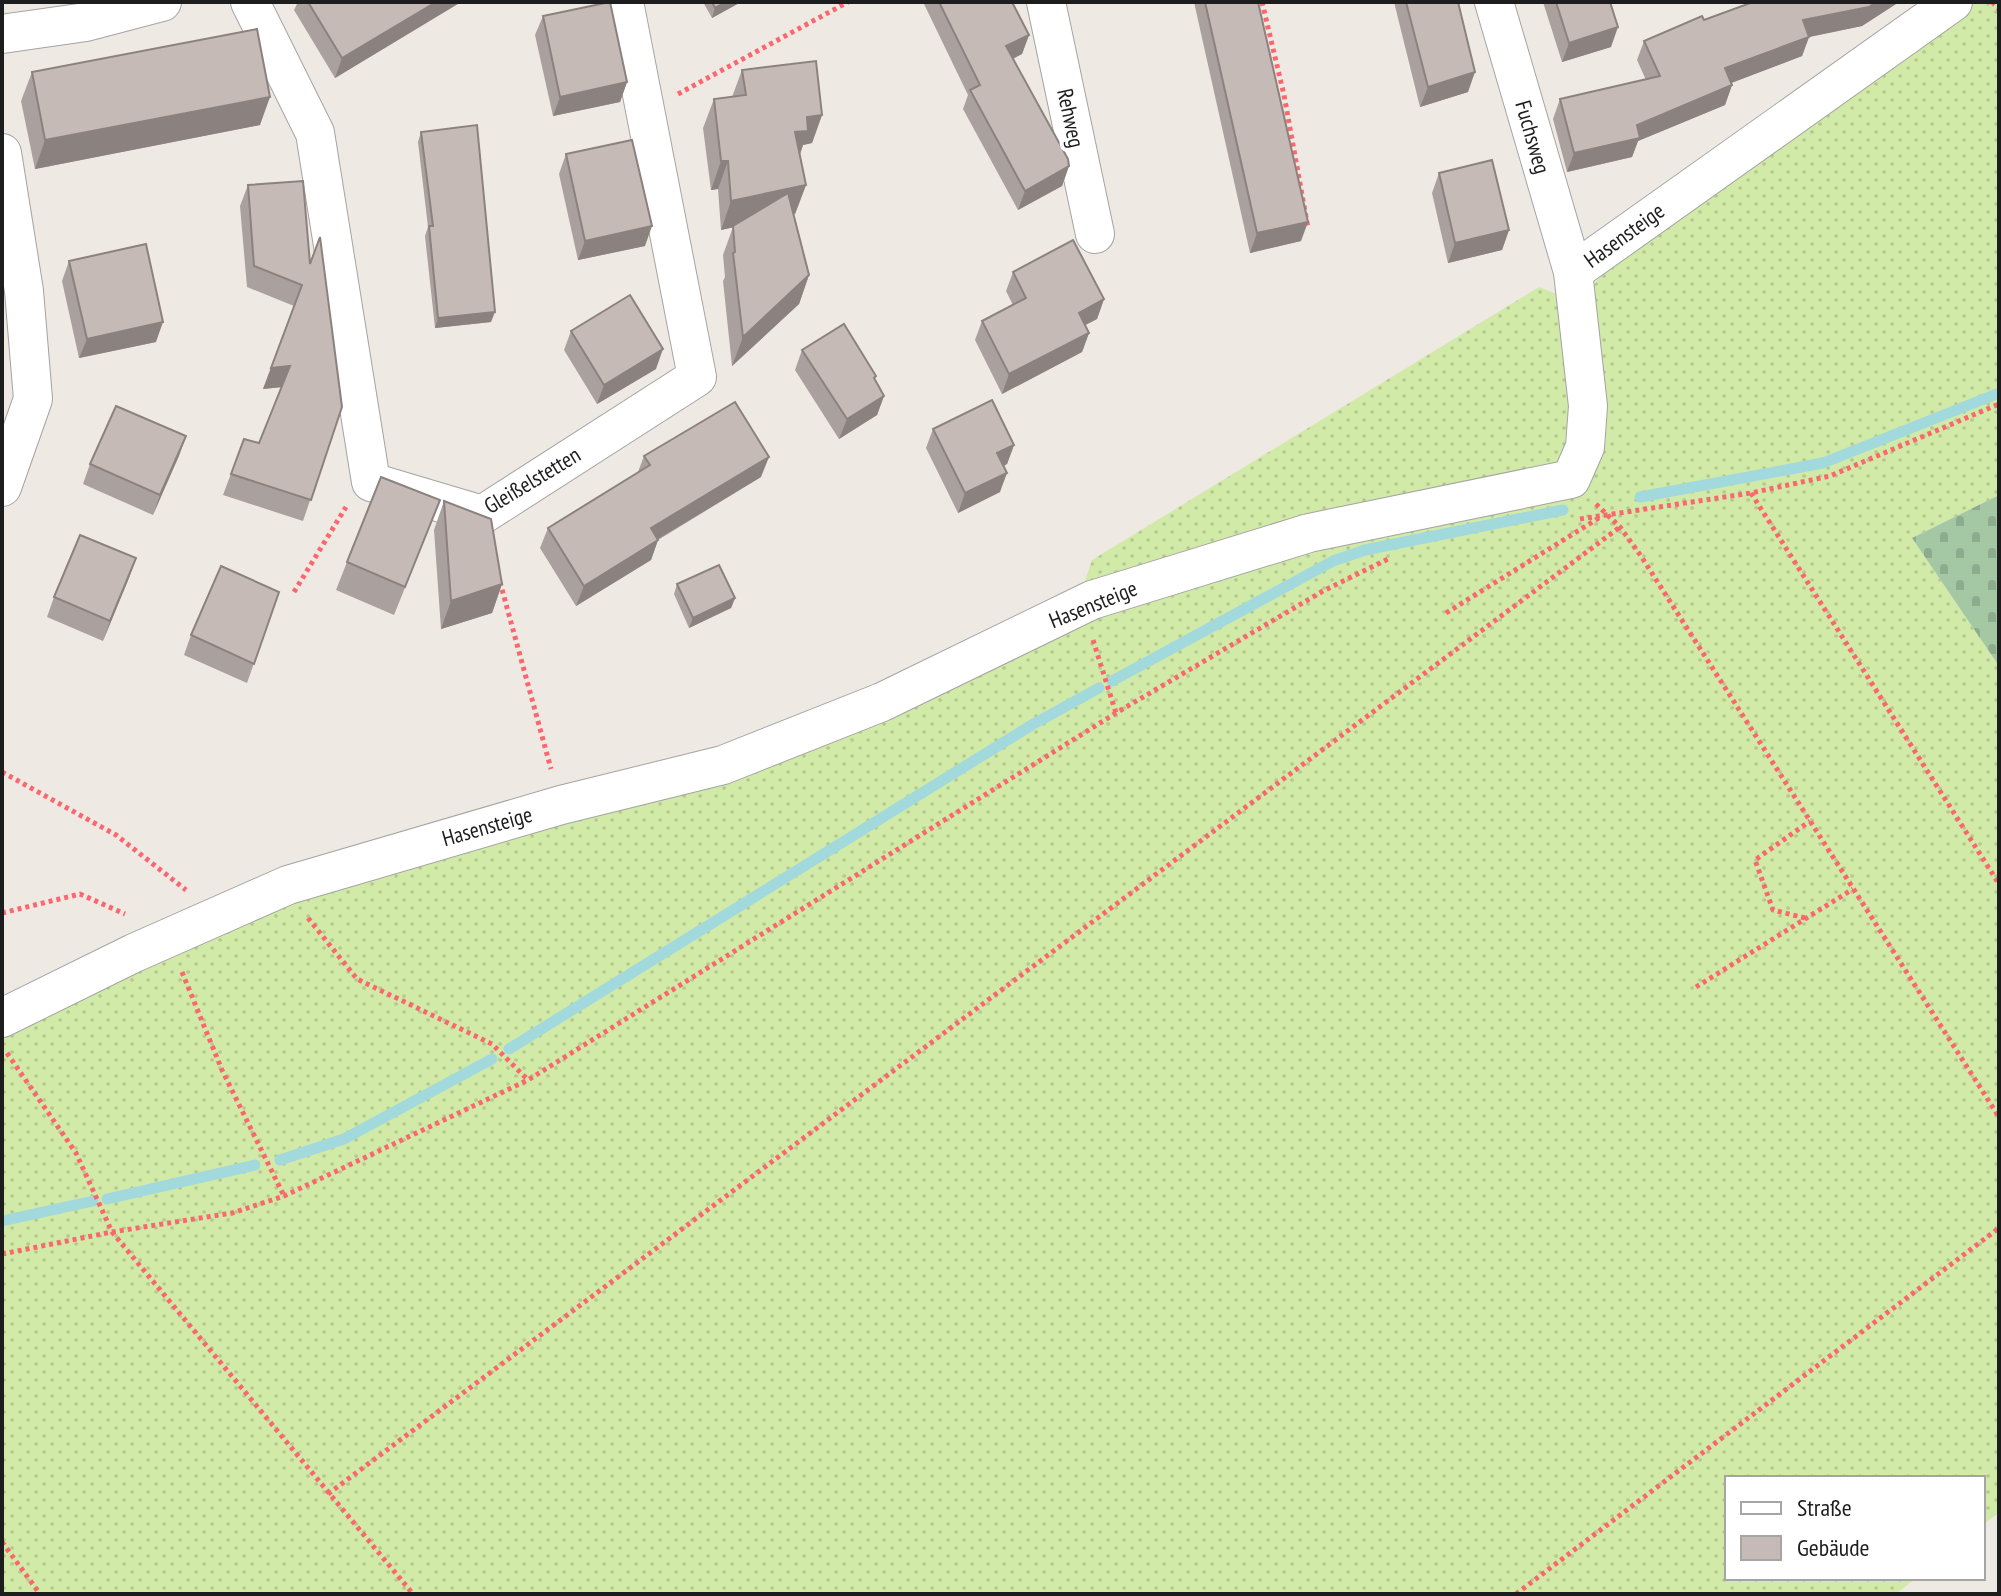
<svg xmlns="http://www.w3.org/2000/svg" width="2001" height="1596" viewBox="0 0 2001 1596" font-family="'PT Sans Narrow',sans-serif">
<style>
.grass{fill:url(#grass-dots)}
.cemetery{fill:url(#cemetery-stones)}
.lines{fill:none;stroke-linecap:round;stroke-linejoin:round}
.stream{stroke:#a2d9dd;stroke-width:11}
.minor-casing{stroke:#a4a4a4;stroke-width:40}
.path{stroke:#fb676f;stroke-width:5;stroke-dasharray:4 4;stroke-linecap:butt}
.minor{stroke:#fff;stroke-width:38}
.wall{fill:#aaa09d}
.shaded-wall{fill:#8b827f}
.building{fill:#c6bab6;stroke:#8b827f;stroke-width:2}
.labels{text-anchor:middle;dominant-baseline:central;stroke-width:8;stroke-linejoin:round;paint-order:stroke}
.street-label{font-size:22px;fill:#1d1d1d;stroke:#fff}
</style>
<defs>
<pattern id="grass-dots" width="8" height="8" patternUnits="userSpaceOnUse" patternTransform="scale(2)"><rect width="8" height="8" fill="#d2eaa7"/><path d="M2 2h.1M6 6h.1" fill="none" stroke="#b4c88f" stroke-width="1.8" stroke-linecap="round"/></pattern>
<pattern id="cemetery-stones" width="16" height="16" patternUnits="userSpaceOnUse" patternTransform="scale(2)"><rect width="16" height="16" fill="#a4c8a4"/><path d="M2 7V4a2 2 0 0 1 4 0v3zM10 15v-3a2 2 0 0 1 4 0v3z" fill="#8dab8d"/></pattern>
</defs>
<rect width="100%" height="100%" fill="#eee9e3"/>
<polygon class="grass" points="1977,2 1999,2 1999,495 1912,538 1999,666 1999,1512 1983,1525 1983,1478 1727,1478 1727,1578 1916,1578 1896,1594 2,1594 2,1029 220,922 562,813 1069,628 1092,560 1539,287 1580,303 1603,273"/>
<polygon class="cemetery" points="1999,495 1999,666 1912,538"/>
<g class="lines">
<g class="stream">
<polyline points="1640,497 1823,463 1999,393"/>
<polyline points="1112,681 1333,561 1365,550 1563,510"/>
<polyline points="509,1049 1030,726 1099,688"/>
<polyline points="280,1160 344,1139 492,1059"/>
<polyline points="107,1199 255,1165"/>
<polyline points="2,1221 93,1201"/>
</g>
<defs>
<g id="minor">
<polyline points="250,2 315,133 371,482 482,515 697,377 625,7 622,2"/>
<polyline points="1046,2 1095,234"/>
<polyline points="2,34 86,22 162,2"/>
<polyline points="2,153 24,291 33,399 2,487"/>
<polyline points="1573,272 1953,2"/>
<polyline points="2,1018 134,953 288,885 561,805 723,765 882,702 1092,600 1309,533 1571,479 1585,447 1588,406 1573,272 1494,2"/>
</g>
</defs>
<use href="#minor" class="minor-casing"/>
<g class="path">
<polyline points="1262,2 1284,95 1308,228"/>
<polyline points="1992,2 1999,9"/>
<polyline points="678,94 848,2"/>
<polyline points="1751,493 1999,884"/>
<polyline points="1596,504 1620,527 1641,556 1999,1117"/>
<polyline points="1580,519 1751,493 1830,476 1999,404"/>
<polyline points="500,582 551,769"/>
<polyline points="294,592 346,507"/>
<polyline points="1446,613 1602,516"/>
<polyline points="1093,640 1116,713"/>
<polyline points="2,772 116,835 186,890"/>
<polyline points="2,913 80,894 125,914"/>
<polyline points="308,918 357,979 492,1044 528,1080"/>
<polyline points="1805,918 1773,910 1755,860 1810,821"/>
<polyline points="182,972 222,1070 284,1196"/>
<polyline points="1696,987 1853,889"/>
<polyline points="7,1053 76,1153 112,1232 413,1594"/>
<polyline points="2,1254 112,1232 232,1213 284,1196 528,1080 1116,713 1323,591 1390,558"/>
<polyline points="328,1494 1620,527"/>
<polyline points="2,1542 40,1594"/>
<polyline points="1516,1594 1999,1228"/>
</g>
<use href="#minor" class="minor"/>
</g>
<g class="wall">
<polygon points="298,2 461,2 335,78 294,10"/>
<polygon points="703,2 741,2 712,18"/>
<polygon points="924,2 1012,2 1029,35 1022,54 1013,59 1069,166 1062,186 1018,210 963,109 968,95 924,4"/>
<polygon points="1194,2 1258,2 1301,241 1250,253"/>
<polygon points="1394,2 1458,2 1468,92 1420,107"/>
<polygon points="1543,2 1610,2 1611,47 1562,62"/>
<polygon points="1753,2 1899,2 1862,26 1809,37 1802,56 1731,83 1732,85 1725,105 1638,141 1632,157 1567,172 1553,119 1560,99 1646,80 1637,60 1644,41"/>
<polygon points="543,16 627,82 620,102 553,116 535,35"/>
<polygon points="742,70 822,115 812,143 803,145 800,155 806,185 795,214 794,214 809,275 799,304 732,366 723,281 725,277 723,255 733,227 721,230 718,189 711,190 703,128 714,99 732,97"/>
<polygon points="32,72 260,125 35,169 21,101"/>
<polygon points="421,132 491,322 435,328 425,236 428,227 418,142"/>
<polygon points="566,154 645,246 578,260 559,174"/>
<polygon points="1439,173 1509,230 1502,250 1448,263 1432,193"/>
<polygon points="248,185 310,264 342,407 303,521 223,495 244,439 259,443 282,387 263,389 294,306 247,287 240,206"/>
<polygon points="69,261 156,342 79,358 62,281"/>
<polygon points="1013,272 1104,299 1097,319 1085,325 1089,333 1082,352 1002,394 975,340 982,321 1013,305 1006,291"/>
<polygon points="571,331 656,369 597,404 564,350"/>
<polygon points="802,350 875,380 884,396 877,415 839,439 795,370"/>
<polygon points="933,429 1014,445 1007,464 1004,466 1000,492 958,513 926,448"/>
<polygon points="186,436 153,515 83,484 90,464"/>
<polygon points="644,456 761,477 658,540 651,560 576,606 540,548 548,528 638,472"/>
<polygon points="444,501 502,584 492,613 441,629 434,530"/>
<polygon points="429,528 394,615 336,590 347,562"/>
<polygon points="136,558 103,641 47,617 54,597"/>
<polygon points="677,584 735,598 731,608 689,628 674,594"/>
<polygon points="279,592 247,683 184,655 191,635"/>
</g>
<g class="shaded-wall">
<polygon points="436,2 461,2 335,78 342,58"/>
<polygon points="726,2 741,2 712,18 715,8"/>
<polygon points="1876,2 1899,2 1862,26 1809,37 1802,56 1718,88 1725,68 1803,20"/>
<polygon points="1618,27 1611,47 1562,62 1569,43"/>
<polygon points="1029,35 1022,54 999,65 1006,46"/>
<polygon points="1475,72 1468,92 1420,107 1428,87"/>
<polygon points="627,82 620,102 553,116 560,97"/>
<polygon points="1732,85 1725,105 1638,141 1632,157 1567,172 1574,153"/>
<polygon points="270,97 260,125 35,169 45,140"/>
<polygon points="822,115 812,143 803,145 798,159 795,132 807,117"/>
<polygon points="721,161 728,161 718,189 711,190"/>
<polygon points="1069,166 1062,186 1018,210 1025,191"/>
<polygon points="806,185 795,214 721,230 731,201"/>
<polygon points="1308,222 1301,241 1250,253 1257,233"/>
<polygon points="652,226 645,246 578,260 585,241"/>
<polygon points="1509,230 1502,250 1448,263 1455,243"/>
<polygon points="809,275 799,304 732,366 743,337"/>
<polygon points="1104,299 1097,319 1072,332 1079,313"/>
<polygon points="495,312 491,322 435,328 438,318"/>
<polygon points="163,322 156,342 79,358 87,339"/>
<polygon points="1089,333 1082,352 1002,394 1009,374"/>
<polygon points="663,349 656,369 597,404 604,385"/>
<polygon points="290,366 283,387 263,389 271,368"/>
<polygon points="884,396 877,415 839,439 847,419"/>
<polygon points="186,436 179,456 153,515 160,495"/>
<polygon points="1014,445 1007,464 990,473 997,453"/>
<polygon points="769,457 761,477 643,548 651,528"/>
<polygon points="1007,473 1000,492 958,513 965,493"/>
<polygon points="658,540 651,560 576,606 584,586"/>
<polygon points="136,558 129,578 103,641 110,621"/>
<polygon points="502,584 492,613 441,629 451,601"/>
<polygon points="735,598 731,608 689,628 693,618"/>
</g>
<g class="building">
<polygon points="308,2 436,2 342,58"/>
<polygon points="610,2 627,82 560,97 543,16"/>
<polygon points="712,2 726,2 715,8"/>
<polygon points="939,2 1012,2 1029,35 1006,46 1068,159 1069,166 1025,191 970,90 980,85"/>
<polygon points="1205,2 1258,2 1308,222 1257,233"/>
<polygon points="1406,2 1458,2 1475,72 1428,87"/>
<polygon points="1556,2 1610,2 1618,27 1569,43"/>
<polygon points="1753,2 1876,2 1869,7 1803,20 1809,37 1725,68 1732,85 1637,125 1640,138 1574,153 1560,99 1660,76 1644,41 1702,16 1704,20"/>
<polygon points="257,29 270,97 45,140 32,72"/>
<polygon points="816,61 822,115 807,117 808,131 795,132 806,185 731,201 728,161 721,161 714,99 746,95 742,70"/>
<polygon points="477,125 495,312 438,318 429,226 433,226 421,132"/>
<polygon points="632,140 652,226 585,241 566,154"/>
<polygon points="1492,160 1509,230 1455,243 1439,173"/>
<polygon points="303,181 310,264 320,237 342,407 311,500 231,474 244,439 259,443 290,366 271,368 302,285 254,266 248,185"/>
<polygon points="788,193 809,275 743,337 733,253 735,252 733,226"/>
<polygon points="1073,240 1104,299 1079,313 1089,333 1009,374 982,321 1026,298 1013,272"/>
<polygon points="146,244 163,322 87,339 69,261"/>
<polygon points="630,295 663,349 604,385 571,331"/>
<polygon points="844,324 876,376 874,378 884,396 847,419 802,350"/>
<polygon points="992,400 1014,445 997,453 1007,473 965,493 933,429"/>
<polygon points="735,402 769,457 651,528 658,540 584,586 548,528 650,465 644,456"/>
<polygon points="116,406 186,436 160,495 90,464"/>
<polygon points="381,477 440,500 405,587 347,562"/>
<polygon points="444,501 491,519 502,584 451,601"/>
<polygon points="80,535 136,558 110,621 54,597"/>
<polygon points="719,565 735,598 693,618 677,584"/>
<polygon points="221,566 279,592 254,664 191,635"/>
</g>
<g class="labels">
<g class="street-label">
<text transform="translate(1071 118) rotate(78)">Rehweg</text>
<text transform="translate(1533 137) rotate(74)">Fuchsweg</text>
<text transform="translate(1624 235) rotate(-36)">Hasensteige</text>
<text transform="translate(532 480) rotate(-31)">Gleißelstetten</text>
<text transform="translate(1093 604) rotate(-22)">Hasensteige</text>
<text transform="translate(487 826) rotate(-16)">Hasensteige</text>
</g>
</g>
<rect width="2001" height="1596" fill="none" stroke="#1d1d1d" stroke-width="8"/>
<rect x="1725" y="1476" width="260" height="104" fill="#ffffff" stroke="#a5a5a5" stroke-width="2"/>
<rect x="1741" y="1502" width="40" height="12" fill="#ffffff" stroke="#a5a5a5" stroke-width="2"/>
<text x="1797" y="1516" font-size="24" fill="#1d1d1d">Straße</text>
<rect x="1741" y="1536" width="40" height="24" fill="#c6bab6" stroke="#a5a5a5" stroke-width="2"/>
<text x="1797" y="1556" font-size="24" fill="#1d1d1d">Gebäude</text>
</svg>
